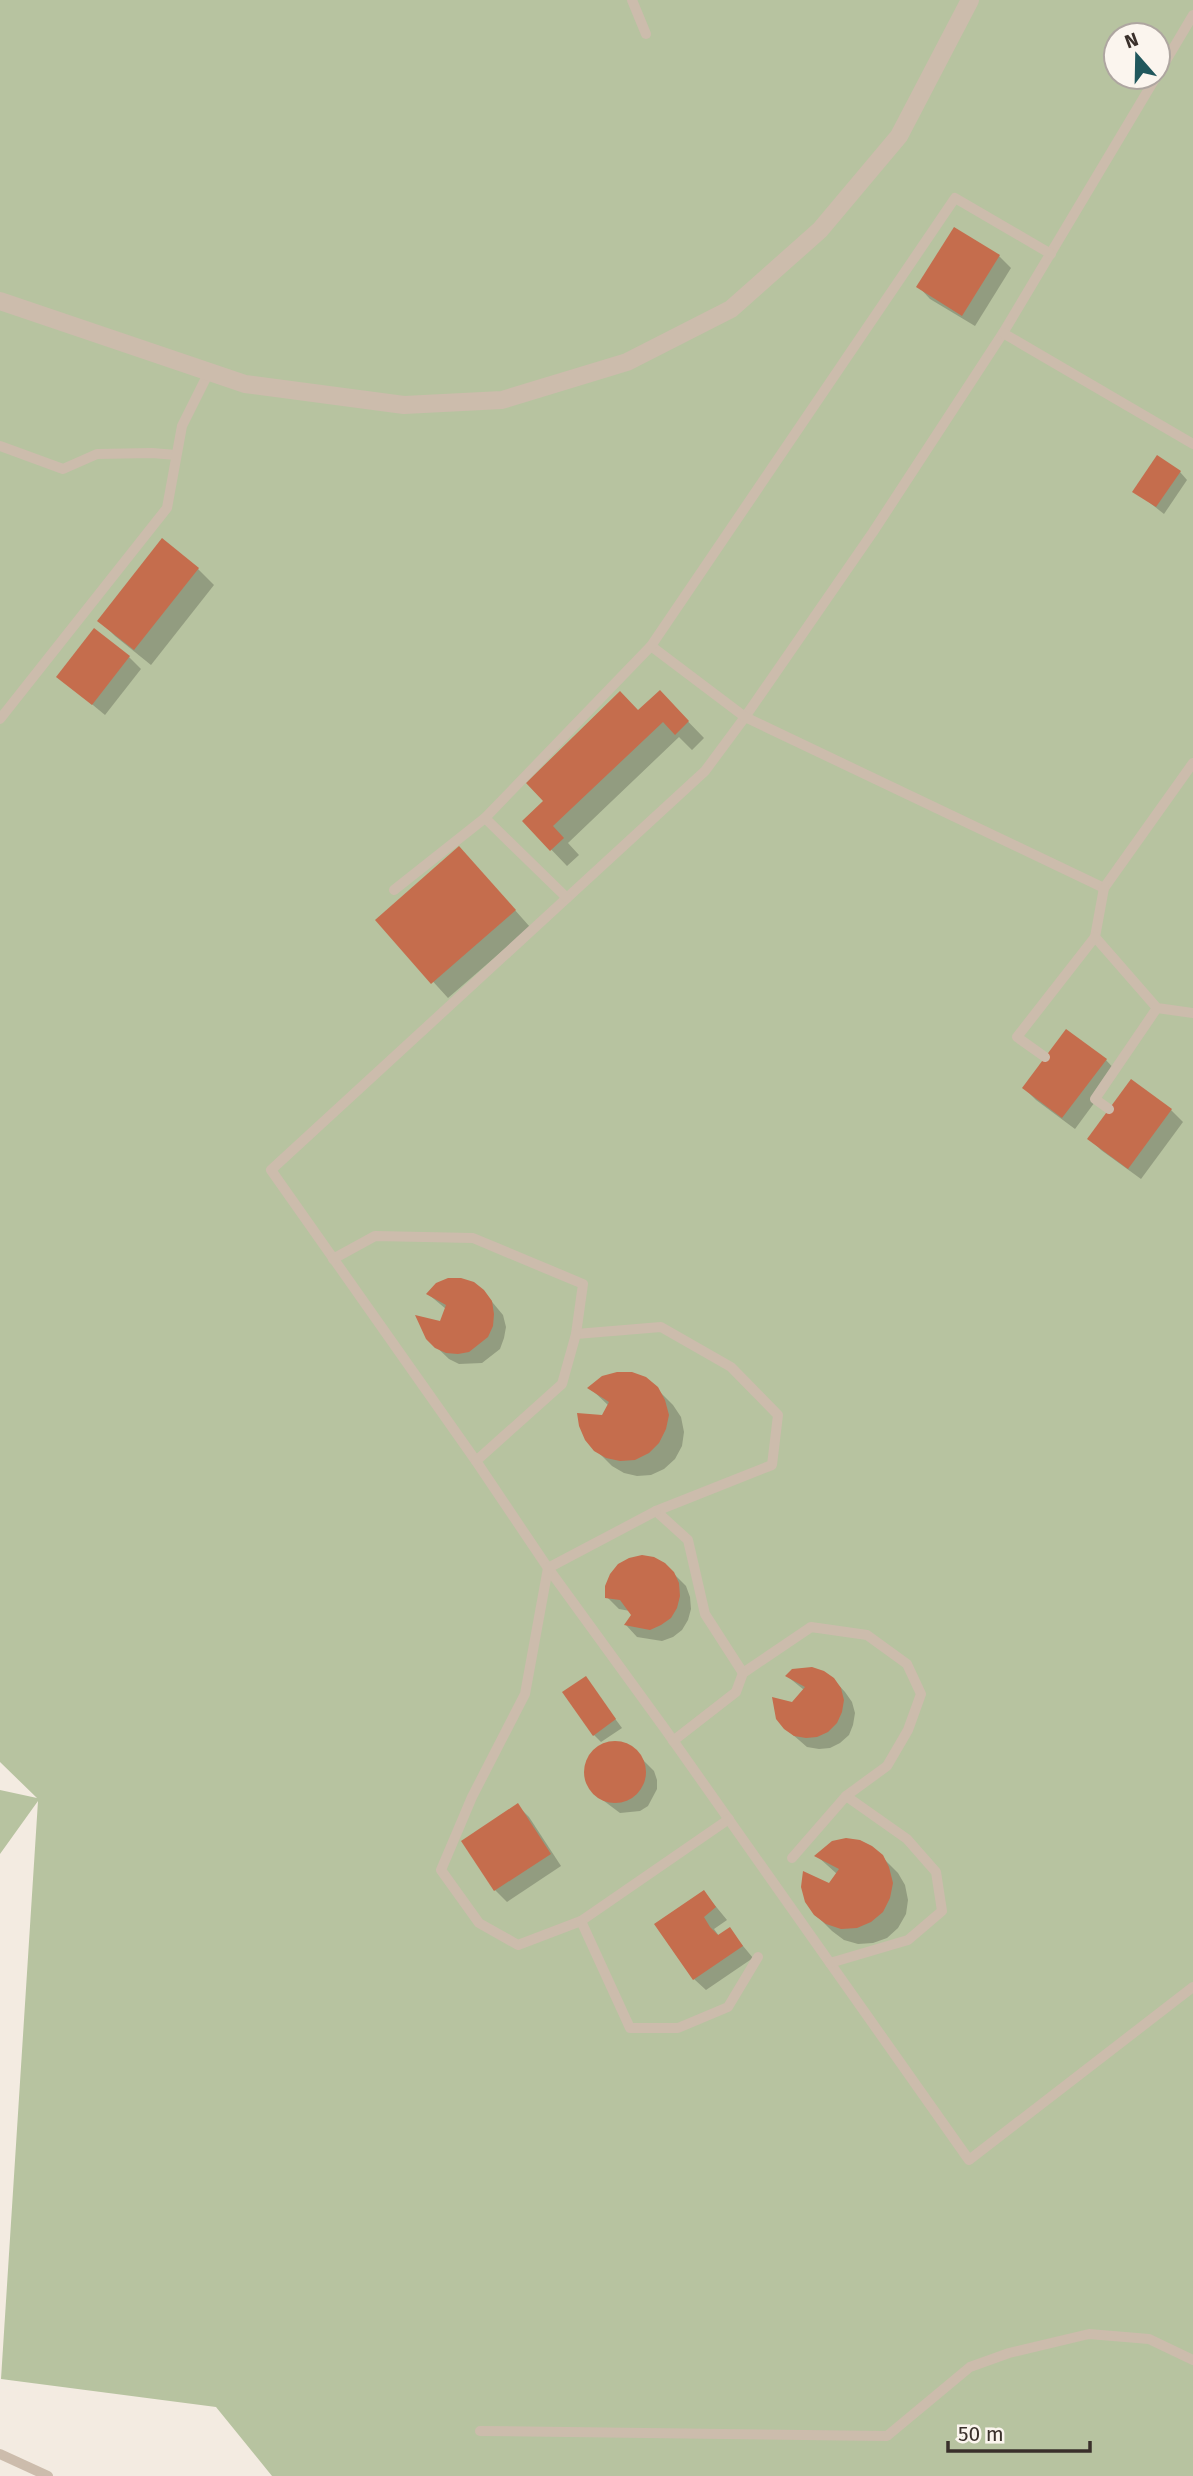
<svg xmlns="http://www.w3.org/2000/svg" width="1193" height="2476" viewBox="0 0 1193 2476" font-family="'Fira Sans',sans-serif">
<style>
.green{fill:#b7c3a0;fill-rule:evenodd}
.shadow{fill:#0003}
.building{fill:#c56d4d}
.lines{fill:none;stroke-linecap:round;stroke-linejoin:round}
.service{stroke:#ccbcac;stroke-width:10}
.minor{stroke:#ccbcac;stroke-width:18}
</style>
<rect width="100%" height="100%" fill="#f3ebe1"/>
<path class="green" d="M0,0H1193V2476H272L216,2407L1,2379L38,1801L0,1854V1790L37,1798L0,1762ZM1116,35H1158V77H1116Z"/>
<g class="shadow">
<polygon points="999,256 1011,268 975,326 930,299 919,287"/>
<polygon points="1180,472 1187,480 1164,514 1135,491"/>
<polygon points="162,541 198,569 214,585 151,665 115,636 99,620"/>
<polygon points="129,657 141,669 105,715 59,677"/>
<polygon points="675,708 704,738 692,750 679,737 568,843 579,855 567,866 524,821 639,712"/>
<polygon points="474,864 530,927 448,998 377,920"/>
<polygon points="1106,1060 1117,1072 1075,1129 1036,1100 1024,1088"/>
<polygon points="1132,1082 1171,1110 1183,1122 1141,1179 1101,1150 1090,1139"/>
<polygon points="483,1291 503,1315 506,1327 504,1338 500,1349 482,1363 459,1364 449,1359 427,1338 441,1323 446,1309 428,1294"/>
<polygon points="590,1388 656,1388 673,1405 681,1417 684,1432 682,1446 675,1459 664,1469 651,1475 637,1476 624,1473 612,1466 595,1449 603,1417 609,1406"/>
<polygon points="664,1564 686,1586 690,1597 691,1609 688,1620 682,1630 673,1637 662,1641 637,1637 626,1625 633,1615 630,1611 619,1609 607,1597"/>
<polygon points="787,1676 833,1679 845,1692 852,1702 855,1713 853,1725 849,1735 840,1743 830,1748 819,1749 807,1747 785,1728 793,1703 804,1690"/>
<polygon points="585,1678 622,1728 601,1742 594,1735"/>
<polygon points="619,1743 628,1745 654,1771 657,1780 657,1789 648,1806 640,1811 620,1813 604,1801 592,1789 587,1780 588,1761 601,1747"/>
<polygon points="518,1806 529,1817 561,1866 507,1902 495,1890"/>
<polygon points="817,1856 881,1856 898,1873 905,1885 908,1900 906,1914 898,1928 887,1938 873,1943 858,1944 844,1940 832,1931 815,1914 837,1874"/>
<polygon points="704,1892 727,1920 714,1929 719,1936 729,1929 753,1958 706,1990 694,1979"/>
</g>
<g class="building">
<polygon points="954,227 1000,255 962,316 916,287"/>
<polygon points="1157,455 1181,471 1156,507 1132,492"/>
<polygon points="162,538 199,568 134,650 97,621"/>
<polygon points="94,628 130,656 92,705 56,677"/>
<polygon points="660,690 689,721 675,735 663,722 553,826 564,838 550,851 522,821 543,801 526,783 620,691 638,710"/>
<polygon points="459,846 516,910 431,984 375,920"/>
<polygon points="1066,1029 1107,1059 1062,1118 1022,1088"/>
<polygon points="1131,1079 1172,1109 1128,1169 1087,1139"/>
<polygon points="448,1278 461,1278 474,1282 484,1290 492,1301 494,1314 493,1326 488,1337 469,1352 458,1354 446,1353 435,1348 426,1339 415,1315 440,1321 446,1305 426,1294 436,1283"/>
<polygon points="617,1372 632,1372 646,1377 658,1387 665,1400 669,1415 666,1429 659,1443 649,1453 635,1460 620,1461 606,1458 594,1451 585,1440 579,1426 577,1413 602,1415 609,1402 587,1388 602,1376"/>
<polygon points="642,1555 654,1557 665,1563 674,1572 679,1583 680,1596 677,1608 671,1618 661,1625 650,1630 624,1625 631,1615 620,1600 605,1598 605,1586 610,1574 618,1564 629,1558"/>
<polygon points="812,1667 824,1671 834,1678 841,1688 844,1700 842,1712 837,1723 828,1732 817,1737 806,1738 794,1736 784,1729 776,1719 772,1697 792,1702 805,1687 785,1676 792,1669"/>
<polygon points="586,1676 616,1719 593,1736 562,1692"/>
<circle cx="615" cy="1772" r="31"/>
<polygon points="518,1803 551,1854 494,1891 461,1841"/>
<polygon points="846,1838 860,1840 872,1846 883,1855 889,1867 893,1883 890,1898 883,1912 871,1922 857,1928 841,1929 826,1924 814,1915 805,1902 801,1887 803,1871 829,1883 839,1869 814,1856 832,1841"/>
<polygon points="704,1890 716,1907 704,1917 710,1927 718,1935 730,1927 743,1946 693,1980 654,1924"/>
</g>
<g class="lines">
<g class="service">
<polyline points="632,0 646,34"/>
<polyline points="1158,74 1193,15"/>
<polyline points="1156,77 1003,333 873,532 745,717 705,771 271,1170 476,1461 548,1568 665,1729 969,2160 1193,1987"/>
<polyline points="1003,333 1193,444"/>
<polyline points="0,446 63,469 97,454 152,453 176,455"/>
<polyline points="651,646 745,717 1104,888 1193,763"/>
<polyline points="0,719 167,508 182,426 209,372"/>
<polyline points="485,818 567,898"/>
<polyline points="1104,888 1095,937 1157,1008 1193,1013"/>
<polyline points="394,890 485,818 651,646 955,198 1051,254"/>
<polyline points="1045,1057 1017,1037 1095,937"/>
<polyline points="1109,1109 1095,1099 1157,1008"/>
<polyline points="333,1259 375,1236 473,1238 583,1284 576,1334 661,1327 731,1367 778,1415 772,1465 656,1511 688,1540 705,1614 743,1673 811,1627 867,1635 907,1664 921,1694 908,1730 887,1766 846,1796 907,1839 936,1872 942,1911 908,1940 830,1963"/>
<polyline points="476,1461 562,1384 576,1334"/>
<polyline points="656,1511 548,1568 525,1694 472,1797 441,1870 479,1923 518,1945 581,1921 729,1819"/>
<polyline points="673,1741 736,1692 743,1673"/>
<polyline points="792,1858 846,1796"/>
<polyline points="581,1921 630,2028 678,2028 728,2007 758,1957"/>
<polyline points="480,2431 887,2436 970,2367 1009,2353 1089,2334 1149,2339 1193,2360"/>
<polyline points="0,2454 48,2476"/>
</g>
<polyline class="minor" points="0,301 245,384 404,405 502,400 627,362 731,309 820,230 899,136 970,0"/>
</g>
<g transform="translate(1137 56) rotate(340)"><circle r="33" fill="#fbf5ee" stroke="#aea6a0" stroke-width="2"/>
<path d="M0-5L12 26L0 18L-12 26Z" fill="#20575c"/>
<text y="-10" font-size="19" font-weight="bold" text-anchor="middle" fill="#3a302b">N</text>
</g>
<path d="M948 2441v10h142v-10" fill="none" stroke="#3a302b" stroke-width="3.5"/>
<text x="958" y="2441" font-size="21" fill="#3a302b" stroke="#fbf5ee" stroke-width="5" paint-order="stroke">50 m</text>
</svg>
